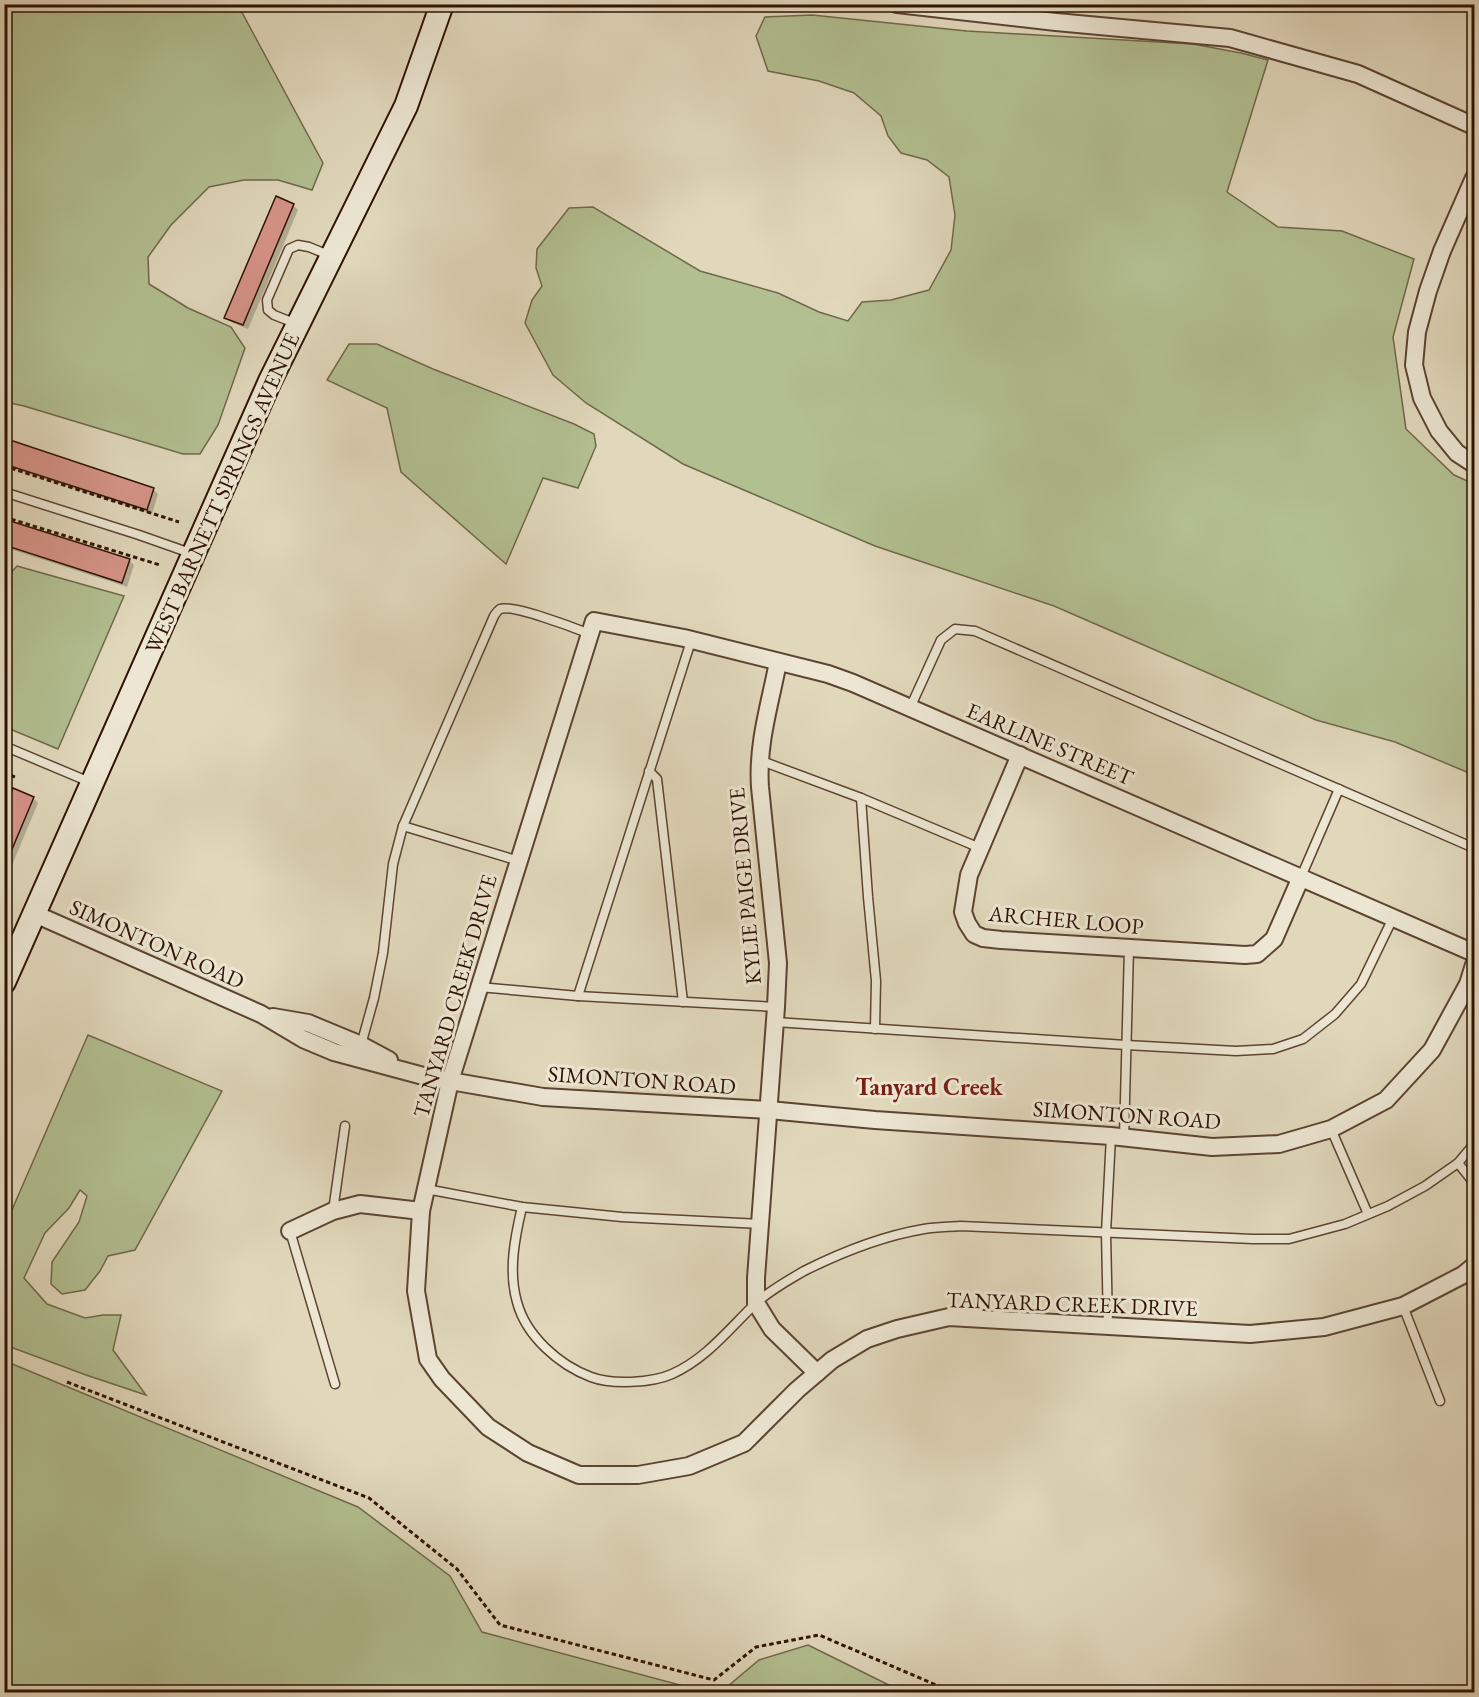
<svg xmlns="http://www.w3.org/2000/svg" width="1479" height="1697" viewBox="0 0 1479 1697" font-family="'EB Garamond',serif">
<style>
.green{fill:#b2bf91;stroke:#70684a;stroke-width:1.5}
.shadow{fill:#0003}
.building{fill:#d69488;stroke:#2f1203;stroke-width:1.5}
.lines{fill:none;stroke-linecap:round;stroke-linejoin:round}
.lane-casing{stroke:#5c4431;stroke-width:11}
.street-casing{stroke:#5c4431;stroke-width:20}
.secondary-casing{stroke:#2f1203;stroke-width:26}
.path{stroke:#2f1203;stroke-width:3;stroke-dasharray:4.5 3;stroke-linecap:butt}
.lane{stroke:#ece6d3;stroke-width:8}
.street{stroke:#ece6d3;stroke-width:16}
.secondary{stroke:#ece6d3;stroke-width:22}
.labels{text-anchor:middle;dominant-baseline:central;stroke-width:6;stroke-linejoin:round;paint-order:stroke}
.street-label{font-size:22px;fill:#2f1203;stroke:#ece6d3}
.neighbourhood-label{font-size:24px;font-weight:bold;fill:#7a1f14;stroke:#ece6d3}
</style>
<rect width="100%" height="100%" fill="#e1d8bc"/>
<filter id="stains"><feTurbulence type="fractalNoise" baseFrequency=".00333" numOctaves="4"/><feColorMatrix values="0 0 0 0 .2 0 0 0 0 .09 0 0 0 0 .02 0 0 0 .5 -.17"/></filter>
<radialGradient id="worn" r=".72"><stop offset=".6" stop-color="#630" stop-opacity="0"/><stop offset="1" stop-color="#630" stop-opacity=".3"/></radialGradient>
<g class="green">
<polygon points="4,5 238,5 323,163 312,190 278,180 244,180 209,187 171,225 148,257 149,284 188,308 231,327 245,348 218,425 200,454 183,454 24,406 5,402"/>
<polygon points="812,15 967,31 1193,44 1241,53 1268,60 1227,192 1278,227 1342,231 1414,259 1393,337 1406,429 1454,475 1474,484 1474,775 1395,742 1316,720 1054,606 875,546 683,464 586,403 553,375 525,323 532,300 542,286 536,268 537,249 569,208 593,207 700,271 778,293 819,312 848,321 862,302 891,300 929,290 951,250 955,215 949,177 927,160 901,153 888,136 881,116 854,93 819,81 768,71 756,36 765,17"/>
<polygon points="349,344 377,344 433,369 574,424 594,434 596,446 578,488 543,478 506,564 401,472 387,408 327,380"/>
<polygon points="17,566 124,596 58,749 5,727 5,579"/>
<polygon points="88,1035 222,1091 135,1250 108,1256 100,1271 85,1290 62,1294 51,1284 52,1262 79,1222 87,1196 80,1190 69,1208 45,1233 24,1278 47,1304 85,1318 103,1315 121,1315 113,1350 146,1395 86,1375 5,1345 5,1226"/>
<polygon points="5,1361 358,1507 450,1576 482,1632 706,1692 5,1692"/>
<polygon points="808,1645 903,1692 721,1692 759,1660"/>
</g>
<g class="shadow">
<polygon points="293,205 298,210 248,329 231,322 226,317"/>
<polygon points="4,443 153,489 158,494 152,514 4,466"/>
<polygon points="4,520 129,560 134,565 127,587 4,547"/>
<polygon points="33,798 38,803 10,870 4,868 4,812"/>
</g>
<g class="building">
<polygon points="276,196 294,204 243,325 224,318"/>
<polygon points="4,438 154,488 147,510 4,464"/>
<polygon points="4,519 130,559 122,583 4,545"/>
<polygon points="13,788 34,797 5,866 4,808"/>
</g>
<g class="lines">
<defs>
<g id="lane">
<polyline points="297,324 274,315 268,310 267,300 289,249 298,245 309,247 331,256"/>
<polyline points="4,492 139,535 193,554"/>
<polyline points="910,708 941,640 955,629 975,631 1474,848"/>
<polyline points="4,746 92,783"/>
<polyline points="759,760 861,798 980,848"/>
<polyline points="649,771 657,779 683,1002"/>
<polyline points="861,798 868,897 876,981 875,1029"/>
<polyline points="403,826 519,861"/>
<polyline points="1301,877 1339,789"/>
<polyline points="479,987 578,996 776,1007"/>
<polyline points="578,996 691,641"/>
<polyline points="775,1022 1126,1045 1236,1051 1273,1049 1303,1039 1335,1014 1361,984 1393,918"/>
<path d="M361,1045L374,998L383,953L393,864L403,826L494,616C496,613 497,611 500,609C512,604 575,628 590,634"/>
<polyline points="1331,1129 1368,1214"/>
<polyline points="1124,1138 1129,948"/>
<polyline points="1458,1163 1474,1183"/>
<polyline points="426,1189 522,1207 622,1217 761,1224"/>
<path d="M522,1207C515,1237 508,1271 517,1302C526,1336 559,1365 591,1377C612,1385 652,1383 672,1374C706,1359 729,1329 755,1304C770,1290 787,1281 804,1271C842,1252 882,1236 924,1229C936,1227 949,1227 960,1226L1253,1239H1289L1345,1224L1388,1206L1425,1186L1458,1163L1474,1144"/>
<polyline points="333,1211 345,1126"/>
<polyline points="290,1231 335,1384"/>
<polyline points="1403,1306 1440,1401"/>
<polyline points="1108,1326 1106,1233 1111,1136"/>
</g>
<g id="street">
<polyline points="897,4 1056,22 1230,38 1358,74 1474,126"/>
<polyline points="1474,178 1442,251 1428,291 1417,332 1414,365 1422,398 1439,431 1457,453 1474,464"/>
<path d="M778,662C770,704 757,744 760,787L778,963L776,1007L756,1278V1303L772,1329L817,1373"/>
<polyline points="1020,755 969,875 963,912 967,923 974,934 983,938 1001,940 1245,955 1257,954 1274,939 1301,877"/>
<polyline points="35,914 261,1014 303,1039 334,1052 427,1077 543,1097 769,1110 875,1120 1111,1136 1212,1147 1279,1144 1331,1129 1386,1100 1432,1050 1468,984 1474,965"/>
<polyline points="1474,953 853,683 828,674 684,638 594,621 450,1081 421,1211 416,1291 428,1359 442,1379 488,1427 528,1453 579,1475 638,1475 689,1466 744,1443 797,1390 832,1360 867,1339 897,1329 949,1317 1250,1334 1324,1327 1403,1306 1463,1275 1474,1266"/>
<polyline points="273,1017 308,1023 361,1045 389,1060"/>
<polyline points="290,1231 333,1211 360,1204 421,1211"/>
</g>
<polyline id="secondary" points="4,982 270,381 406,106 442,4"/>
</defs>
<use href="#lane" class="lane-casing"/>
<use href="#street" class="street-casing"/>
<use href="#secondary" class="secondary-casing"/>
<g class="path">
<polyline points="4,466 179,522"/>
<polyline points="4,517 160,565"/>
<polyline points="4,772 17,778"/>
<polyline points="67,1382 369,1498 457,1569 500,1625 714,1680 756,1647 819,1635 941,1687 992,1692"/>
</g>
<use href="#lane" class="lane"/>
<use href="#street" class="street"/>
<use href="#secondary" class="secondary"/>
</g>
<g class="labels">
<g class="street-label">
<text transform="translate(222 493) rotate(-66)">WEST BARNETT SPRINGS AVENUE</text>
<text transform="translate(1050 744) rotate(23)">EARLINE STREET</text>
<text transform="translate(745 886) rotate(-95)">KYLIE PAIGE DRIVE</text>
<text transform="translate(1066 920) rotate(5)">ARCHER LOOP</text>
<text transform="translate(157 944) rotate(24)">SIMONTON ROAD</text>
<text transform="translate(455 996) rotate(-74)">TANYARD CREEK DRIVE</text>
<text transform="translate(642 1080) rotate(4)">SIMONTON ROAD</text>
<text transform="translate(1127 1115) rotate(4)">SIMONTON ROAD</text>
<text transform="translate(1072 1304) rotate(2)">TANYARD CREEK DRIVE</text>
</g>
<g class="neighbourhood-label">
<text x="929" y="1086">Tanyard Creek</text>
</g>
</g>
<rect width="1479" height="1697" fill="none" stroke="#e1d8bc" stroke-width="24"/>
<rect x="6" y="6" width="1467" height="1685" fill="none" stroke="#2f1203" stroke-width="3"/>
<rect x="12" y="12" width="1455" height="1673" fill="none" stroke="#2f1203" stroke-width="1.5"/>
<rect width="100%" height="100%" filter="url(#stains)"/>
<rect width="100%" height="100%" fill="url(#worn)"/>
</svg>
